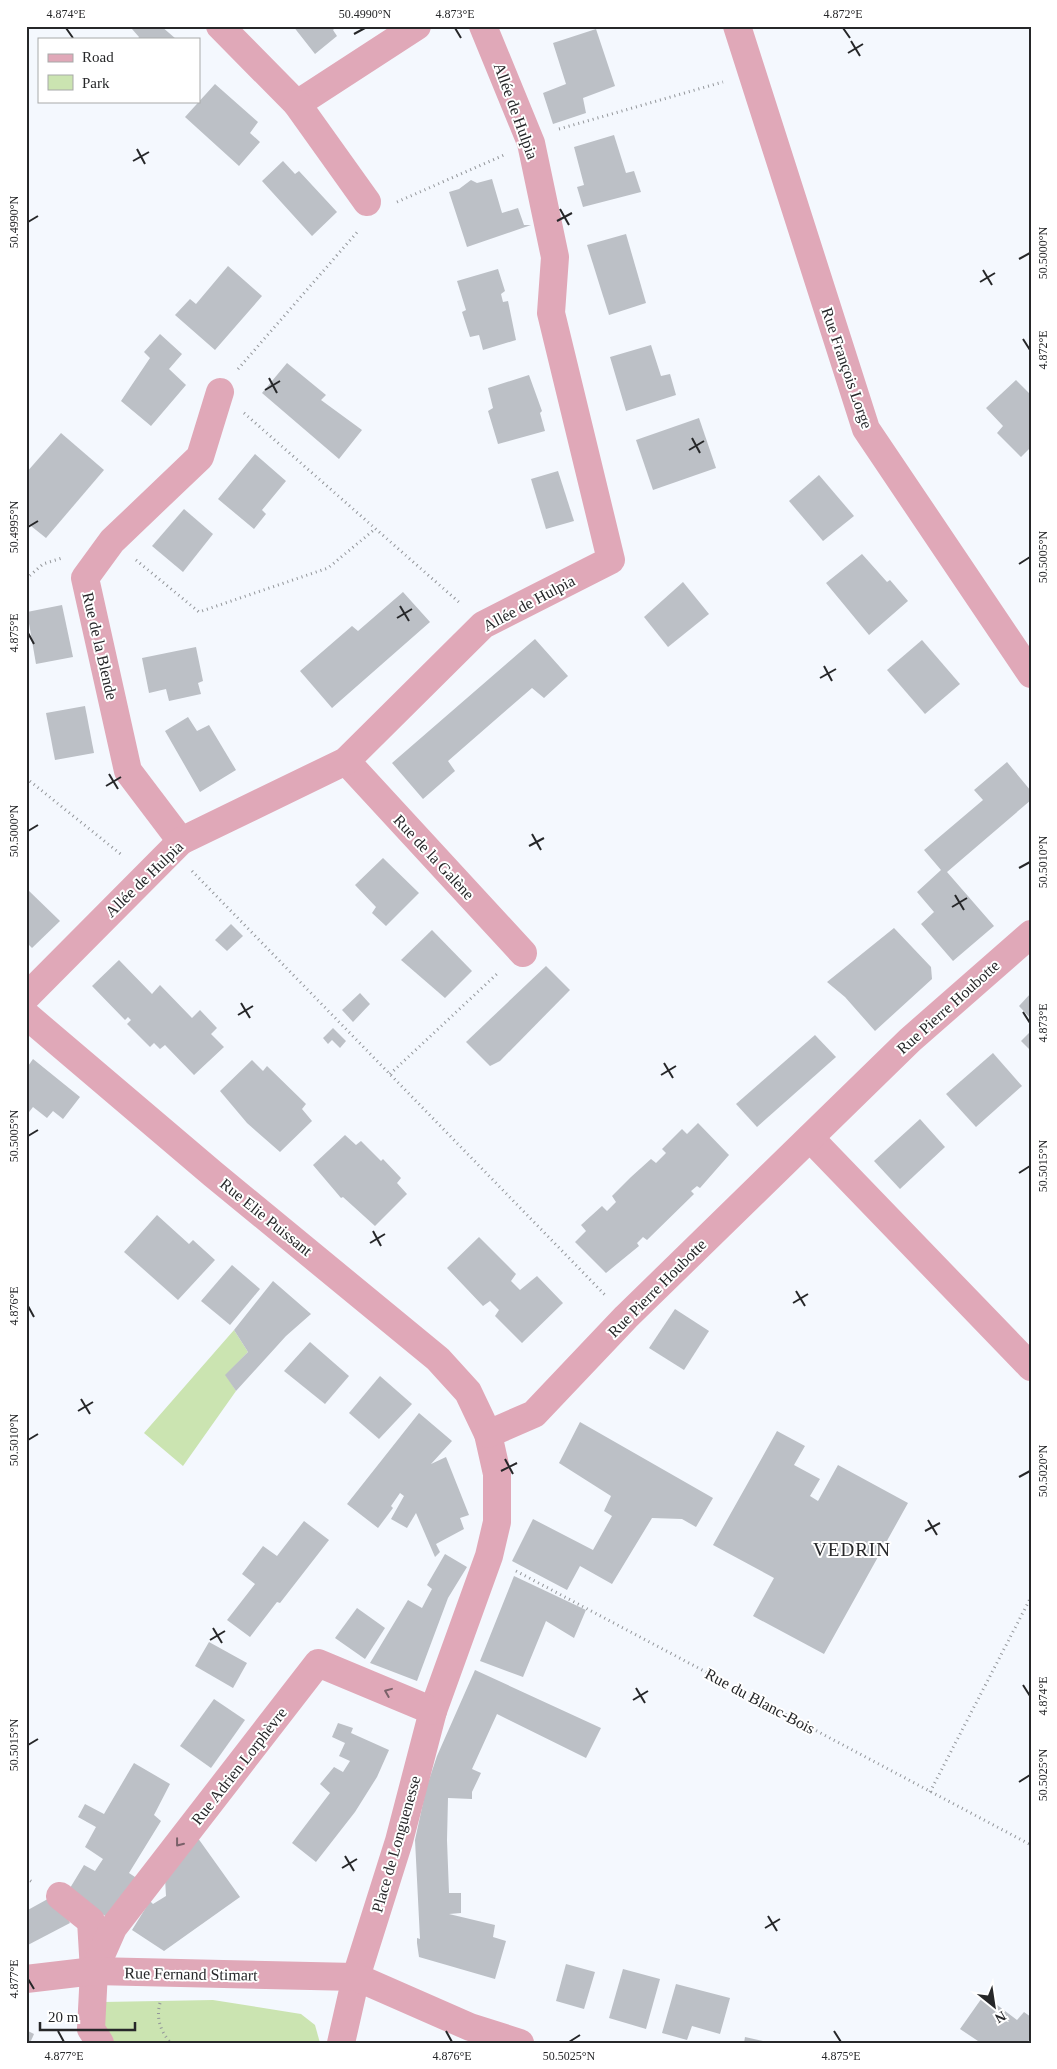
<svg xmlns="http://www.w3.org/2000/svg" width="1057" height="2069" viewBox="0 0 1057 2069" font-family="'Times New Roman',serif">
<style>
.green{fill:#cbe4b1}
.building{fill:#bcc0c6}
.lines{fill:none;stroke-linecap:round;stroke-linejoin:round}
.path{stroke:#93969a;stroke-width:3;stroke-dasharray:1 4;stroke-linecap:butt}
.minor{stroke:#e0a8b8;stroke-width:28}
.oneway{stroke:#7a6169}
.ticks{fill:none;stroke:#262729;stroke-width:2}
.labels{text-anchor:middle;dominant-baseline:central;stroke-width:4;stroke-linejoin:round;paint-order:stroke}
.street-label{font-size:16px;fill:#262729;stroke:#fff}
.quarter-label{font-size:19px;letter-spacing:1px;fill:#262729;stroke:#fff}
.neatline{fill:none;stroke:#262729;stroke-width:2}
.ticks-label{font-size:12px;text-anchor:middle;fill:#262729}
</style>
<rect width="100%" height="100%" fill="#f4f8fe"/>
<g class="green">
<polygon points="234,1330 248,1352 226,1375 236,1391 183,1466 144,1433"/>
<polygon points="213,2000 301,2014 315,2025 320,2043 114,2043 105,2026 103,2002"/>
</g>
<g class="building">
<polygon points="134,26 161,26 176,39 138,39 139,37 132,29"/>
<polygon points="293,26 337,26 333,30 337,36 315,54"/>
<polygon points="596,29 615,86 583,98 586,113 553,124 543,93 566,84 553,43"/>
<polygon points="215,84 258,122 250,133 260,142 239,166 185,117"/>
<polygon points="614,135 626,173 634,171 641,192 583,207 577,187 584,185 574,147"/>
<polygon points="283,161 295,174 299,171 337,212 312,236 262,181"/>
<polygon points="492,179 502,213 518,208 524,225 531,225 467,247 449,192 459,189 471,180 477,183"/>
<polygon points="626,234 646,303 609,315 587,245"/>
<polygon points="228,266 262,296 215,350 175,315 190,299 196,304"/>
<polygon points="498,269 505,291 501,294 503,302 508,301 516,340 483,350 479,335 470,337 462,312 466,310 457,281"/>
<polygon points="160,334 182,354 169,369 186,385 151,426 121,401 150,358 144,352"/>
<polygon points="651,345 661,376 670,374 676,395 626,411 610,357"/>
<polygon points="287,363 326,395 321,400 362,430 339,459 262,393"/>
<polygon points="529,375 542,411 540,413 545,431 498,444 488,411 493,408 488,388"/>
<polygon points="1016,380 1031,395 1031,447 1021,457 997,433 1003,426 986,408"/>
<polygon points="699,418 716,468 653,490 636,440"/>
<polygon points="61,433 104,470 46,538 26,522 26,473"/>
<polygon points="255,454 286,481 262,510 266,514 254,529 218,499"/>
<polygon points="558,471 574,521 546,529 531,479"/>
<polygon points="819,475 854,516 823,541 789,501"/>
<polygon points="184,509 213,534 183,572 152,546"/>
<polygon points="862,554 887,582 890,580 908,601 869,635 826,583"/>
<polygon points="683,582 709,614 668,647 644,617"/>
<polygon points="403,592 430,622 332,708 300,671 352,626 358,631"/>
<polygon points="62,605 73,657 36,664 27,612"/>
<polygon points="535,639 568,676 544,698 532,688 448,761 455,771 423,799 392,763"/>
<polygon points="922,640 960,684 925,714 887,670"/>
<polygon points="196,647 203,681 198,683 201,694 169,701 166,689 149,693 142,658"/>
<polygon points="85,706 94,753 55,760 46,713"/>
<polygon points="188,717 197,731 209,725 236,770 200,792 165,731"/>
<polygon points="1007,762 1031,791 1031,800 947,872 994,926 953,961 921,924 934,912 917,892 941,870 924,850 983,800 974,790"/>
<polygon points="383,858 419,893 386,926 372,913 376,907 355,885"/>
<polygon points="26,888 60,921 32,948 26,942"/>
<polygon points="231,924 243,936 227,951 215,940"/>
<polygon points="894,928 931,967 932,979 875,1031 845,997 827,982"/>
<polygon points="432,930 472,971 445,998 401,960"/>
<polygon points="119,960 152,994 160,985 192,1018 200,1010 217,1028 211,1034 224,1047 194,1075 165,1045 160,1049 154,1043 150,1047 127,1024 131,1020 128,1017 125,1020 92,986"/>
<polygon points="546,966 570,990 500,1061 490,1066 466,1042"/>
<polygon points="360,993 370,1004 353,1022 342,1010"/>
<polygon points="1031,993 1031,1019 1019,1006"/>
<polygon points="333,1028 346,1041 340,1048 332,1040 328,1044 323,1038"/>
<polygon points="1031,1031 1031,1051 1021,1041"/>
<polygon points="815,1035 836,1057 757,1127 736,1104"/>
<polygon points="993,1053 1022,1086 976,1127 946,1094"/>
<polygon points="33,1059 80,1097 63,1119 53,1111 47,1118 33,1107 26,1116 26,1069"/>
<polygon points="252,1060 263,1071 267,1066 306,1104 302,1109 312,1121 280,1152 247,1123 220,1091"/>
<polygon points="920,1119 945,1147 900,1189 874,1161"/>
<polygon points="698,1123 729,1155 700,1188 697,1186 691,1191 694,1194 647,1240 643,1237 637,1243 639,1246 606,1273 575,1242 586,1231 581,1225 602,1206 607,1211 616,1202 612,1196 631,1177 651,1159 656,1163 666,1153 662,1149 682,1129 687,1134"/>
<polygon points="345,1135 356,1145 361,1141 381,1161 383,1159 401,1178 397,1183 407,1194 375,1226 343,1197 341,1198 313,1165"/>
<polygon points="157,1215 189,1244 193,1240 215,1260 178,1300 124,1252"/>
<polygon points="479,1237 516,1274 511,1281 520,1290 537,1276 563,1303 522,1343 495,1316 499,1310 490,1301 483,1306 447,1268"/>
<polygon points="232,1265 260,1289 230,1325 201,1301"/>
<polygon points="273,1281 311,1314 286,1336 236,1391 225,1375 248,1352 234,1330"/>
<polygon points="675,1309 709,1331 684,1370 649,1348"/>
<polygon points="310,1342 349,1376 325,1404 284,1371"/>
<polygon points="380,1376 412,1404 379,1439 349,1413"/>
<polygon points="419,1413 452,1441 431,1464 446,1457 469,1515 460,1518 464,1529 436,1544 440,1552 435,1557 416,1513 407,1528 391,1519 404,1496 400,1493 391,1506 393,1508 378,1528 347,1504"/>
<polygon points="580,1422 713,1498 696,1527 682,1519 652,1518 612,1584 580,1566 567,1590 512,1561 533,1519 593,1550 612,1516 604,1511 611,1496 559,1463"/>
<polygon points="777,1431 805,1446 794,1465 820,1479 810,1496 818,1501 838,1465 908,1503 824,1654 753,1616 774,1578 713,1545"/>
<polygon points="304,1521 329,1540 280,1603 277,1602 250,1637 227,1620 255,1584 242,1574 263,1546 277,1556"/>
<polygon points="445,1554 467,1567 448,1598 417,1681 370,1663 408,1600 422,1608 432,1589 427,1585"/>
<polygon points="514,1576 586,1610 574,1638 546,1621 523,1677 480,1661"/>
<polygon points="357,1608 385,1628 365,1659 335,1638"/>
<polygon points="209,1642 247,1663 233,1688 195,1666"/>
<polygon points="475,1670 601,1728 586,1758 497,1714 472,1769 481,1773 472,1792 472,1799 448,1798 447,1840 449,1893 461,1893 461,1913 449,1914 495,1925 493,1937 506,1941 495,1979 419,1957 417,1943 417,1938 420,1939 415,1840 426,1789 437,1756"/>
<polygon points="214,1699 245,1720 211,1768 180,1746"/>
<polygon points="338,1723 353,1728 351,1733 389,1750 377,1777 355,1812 316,1862 292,1843 330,1793 320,1784 334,1767 343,1772 350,1761 339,1756 345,1743 332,1737"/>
<polygon points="134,1763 170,1784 154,1815 161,1821 129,1873 138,1879 112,1920 67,1893 84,1865 95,1871 103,1859 85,1847 96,1827 78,1817 85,1804 104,1814"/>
<polygon points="195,1834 240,1897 164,1951 132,1930 150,1901 153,1904 166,1896 165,1878"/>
<polygon points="55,1895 70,1923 26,1946 26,1911"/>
<polygon points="566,1964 595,1972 584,2009 556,2001"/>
<polygon points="623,1969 660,1979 646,2029 609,2018"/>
<polygon points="676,1984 730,1998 720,2034 692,2026 687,2040 662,2033"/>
<polygon points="984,1995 1017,2020 1024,2012 1031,2017 1031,2037 1027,2043 981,2043 960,2029"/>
<polygon points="26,2030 34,2034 30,2043 26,2043"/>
<polygon points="745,2037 767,2042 767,2043 744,2043"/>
</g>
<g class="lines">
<g class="path">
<polyline points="559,129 723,82"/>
<polyline points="397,202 504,155"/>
<polyline points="238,369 359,230"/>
<polyline points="244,413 461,604"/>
<polyline points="136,560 199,612 328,568 375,529"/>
<polyline points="26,579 43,564 62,558"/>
<polyline points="26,778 123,856"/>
<polyline points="192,871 606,1296"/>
<polyline points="390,1074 499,972"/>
<polyline points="516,1571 1031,1845"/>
<polyline points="930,1792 1031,1597"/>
<polyline points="26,1878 34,1883"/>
<path d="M160,2003C156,2018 160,2031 171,2043"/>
</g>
<g class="minor">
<polyline points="220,26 297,104 417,26"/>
<polyline points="737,26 866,429 1031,674"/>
<polyline points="297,104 367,202"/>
<polyline points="346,761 523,953"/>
<polyline points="181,841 128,771 85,578 112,541 200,457 220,392"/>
<polyline points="26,997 181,841 346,761 483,625 611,560 551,313 555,257 531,143 483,26"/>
<polyline points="26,1015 213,1174 438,1359 468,1392 488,1434 497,1474 497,1522 489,1556 433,1711 399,1841 356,1977 341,2043"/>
<polyline points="810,1138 1031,1367"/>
<polyline points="488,1434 534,1414 626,1317 910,1040 1031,934"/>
<polyline points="60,1896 91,1921 94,1971 91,2029 100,2043"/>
<polyline points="94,1971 113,1928 318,1663 433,1711"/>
<polyline points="26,1979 94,1971 356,1977 470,2027 520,2043"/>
</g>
</g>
<defs><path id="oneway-chevron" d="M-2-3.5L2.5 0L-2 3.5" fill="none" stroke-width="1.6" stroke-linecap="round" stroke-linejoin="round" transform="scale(1.25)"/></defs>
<g class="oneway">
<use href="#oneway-chevron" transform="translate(388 1692) rotate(-158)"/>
<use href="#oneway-chevron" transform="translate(179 1843) rotate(128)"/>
</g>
<path class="ticks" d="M66,28L73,38M455,28L461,38M843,28L850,38M354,34L365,28M851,41L860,56M848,53L863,44M137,149L145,164M133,161L149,152M560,209L569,225M557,221L572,213M28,222L38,216M1019,259L1030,253M983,270L992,285M980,282L995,273M1023,339L1030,350M269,378L277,393M265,390L280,381M692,438L700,453M689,450L704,441M28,527L38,521M1019,564L1030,557M400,606L409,621M397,618L412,609M28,633L34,644M824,666L832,681M820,678L836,669M109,774L118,789M106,786L121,777M28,831L38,825M532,834L541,850M529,846L544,838M1019,868L1030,862M955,895L964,910M952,907L967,898M241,1003L250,1018M1023,1012L1030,1023M238,1015L253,1006M664,1063L673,1078M661,1075L676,1066M28,1136L38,1130M1019,1173L1030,1166M373,1231L381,1246M370,1243L385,1234M796,1291L805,1306M793,1303L808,1294M28,1306L34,1317M81,1399L90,1414M78,1411L93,1402M28,1440L38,1434M505,1459L513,1474M501,1471L517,1463M1019,1477L1030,1471M928,1520L937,1535M925,1531L940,1523M213,1628L222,1643M210,1640L225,1631M1023,1685L1030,1696M636,1688L645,1703M633,1700L648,1691M28,1745L38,1739M1019,1782L1030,1775M345,1856L354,1871M342,1868L357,1859M768,1916L777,1931M765,1928L780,1919M28,1979L34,1989M58,2031L64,2042M446,2031L452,2042M834,2031L841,2042M569,2042L580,2035"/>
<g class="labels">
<g class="street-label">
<text transform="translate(516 111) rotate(70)">Allée de Hulpia</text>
<text transform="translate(847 368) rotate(71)">Rue François Lorge</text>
<text transform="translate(529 603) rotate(-28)">Allée de Hulpia</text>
<text transform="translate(100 646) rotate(77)">Rue de la Blende</text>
<text transform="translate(434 857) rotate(47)">Rue de la Galène</text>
<text transform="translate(144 879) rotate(-44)">Allée de Hulpia</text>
<text transform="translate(948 1007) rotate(-42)">Rue Pierre Houbotte</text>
<text transform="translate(266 1217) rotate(39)">Rue Elie Puissant</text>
<text transform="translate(657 1288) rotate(-45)">Rue Pierre Houbotte</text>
<text transform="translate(760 1701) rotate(28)">Rue du Blanc-Bois</text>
<text transform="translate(239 1766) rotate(-52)">Rue Adrien Lorphèvre</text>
<text transform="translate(396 1844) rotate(-74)">Place de Longuenesse</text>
<text transform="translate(191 1974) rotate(1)">Rue Fernand Stimart</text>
</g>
<g class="quarter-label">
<text x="852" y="1549">VEDRIN</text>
</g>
</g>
<rect width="1057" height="2069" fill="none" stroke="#ffffff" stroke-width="55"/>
<rect x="38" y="38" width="162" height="65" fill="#ffffff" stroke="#a8a9a9"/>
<rect x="48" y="54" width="25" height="8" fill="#e0a8b8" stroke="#a8a9a9"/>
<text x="82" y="62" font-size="15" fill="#262729">Road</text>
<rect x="48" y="75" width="25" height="15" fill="#cbe4b1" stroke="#a8a9a9"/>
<text x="82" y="88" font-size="15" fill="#262729">Park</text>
<g transform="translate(994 2006) rotate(150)" stroke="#ffffff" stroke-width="4" paint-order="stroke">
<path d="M0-4L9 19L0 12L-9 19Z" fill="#262729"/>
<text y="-8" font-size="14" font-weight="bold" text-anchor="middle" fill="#262729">N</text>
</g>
<path d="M40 2022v8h95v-8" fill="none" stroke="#262729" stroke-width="2.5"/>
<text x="48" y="2022" font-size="15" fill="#262729" stroke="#ffffff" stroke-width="4" paint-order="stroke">20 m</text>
<rect x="28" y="28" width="1002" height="2014" class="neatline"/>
<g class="ticks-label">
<text x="66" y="18">4.874°E</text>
<text x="365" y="18">50.4990°N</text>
<text x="455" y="18">4.873°E</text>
<text x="843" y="18">4.872°E</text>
<text transform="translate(14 222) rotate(-90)" y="4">50.4990°N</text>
<text transform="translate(1043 253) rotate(-90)" y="4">50.5000°N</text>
<text transform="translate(1043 350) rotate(-90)" y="4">4.872°E</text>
<text transform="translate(14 527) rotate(-90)" y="4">50.4995°N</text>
<text transform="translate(1043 557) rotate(-90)" y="4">50.5005°N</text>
<text transform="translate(14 633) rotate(-90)" y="4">4.875°E</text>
<text transform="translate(14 831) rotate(-90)" y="4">50.5000°N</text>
<text transform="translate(1043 862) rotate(-90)" y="4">50.5010°N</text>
<text transform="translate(1043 1023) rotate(-90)" y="4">4.873°E</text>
<text transform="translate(14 1136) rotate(-90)" y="4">50.5005°N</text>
<text transform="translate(1043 1166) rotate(-90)" y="4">50.5015°N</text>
<text transform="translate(14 1306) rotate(-90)" y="4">4.876°E</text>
<text transform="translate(14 1440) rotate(-90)" y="4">50.5010°N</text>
<text transform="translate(1043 1471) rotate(-90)" y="4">50.5020°N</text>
<text transform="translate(1043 1696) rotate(-90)" y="4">4.874°E</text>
<text transform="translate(14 1745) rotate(-90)" y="4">50.5015°N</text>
<text transform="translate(1043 1775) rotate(-90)" y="4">50.5025°N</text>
<text transform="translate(14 1979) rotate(-90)" y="4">4.877°E</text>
<text x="64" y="2060">4.877°E</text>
<text x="452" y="2060">4.876°E</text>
<text x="569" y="2060">50.5025°N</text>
<text x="841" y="2060">4.875°E</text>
</g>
</svg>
